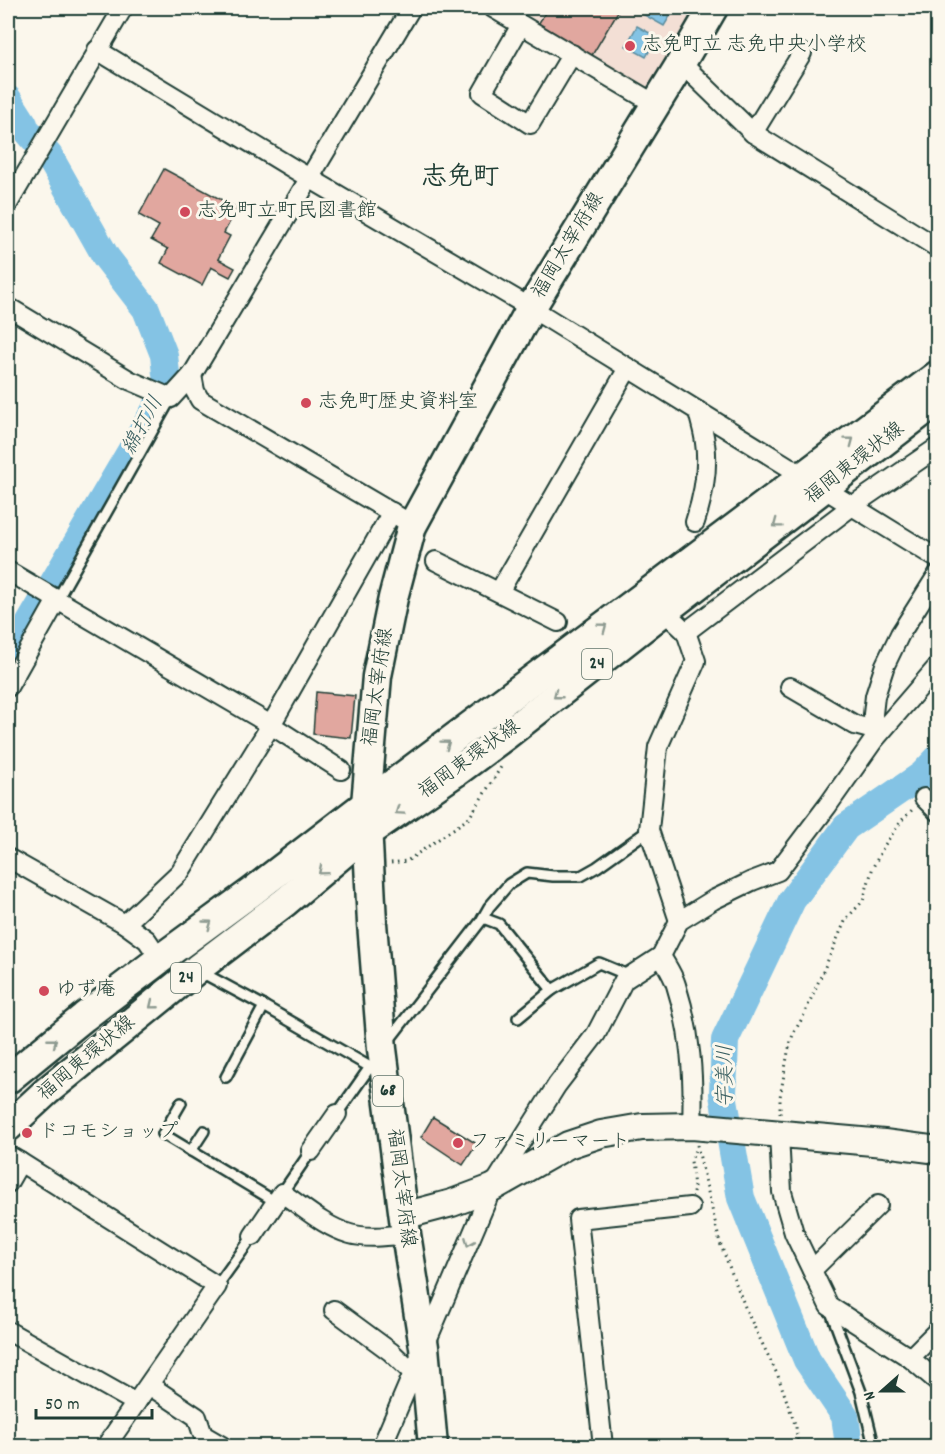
<svg xmlns="http://www.w3.org/2000/svg" width="945" height="1454" viewBox="0 0 945 1454" font-family="Dekko,'Klee One',sans-serif">
<style>
.built{fill:#f3dfd5}
.water{fill:#84c3e4;stroke:#5c8d9e;stroke-width:1.5}
.lines{fill:none;stroke-linecap:round;stroke-linejoin:round}
.river{stroke:#84c3e4;stroke-width:28}
.building{fill:#e1a79f;stroke:#1f3d34;stroke-width:1.5}
.lane-casing{stroke:#1f3d34;stroke-width:14}
.street-casing{stroke:#1f3d34;stroke-width:22}
.secondary-casing{stroke:#1f3d34;stroke-width:30}
.primary-casing{stroke:#1f3d34;stroke-width:33}
.path{stroke:#1f3d34;stroke-width:3;stroke-dasharray:1.5 4.5;stroke-linecap:butt}
.lane{stroke:#fbf7ec;stroke-width:9}
.street{stroke:#fbf7ec;stroke-width:18}
.secondary{stroke:#fbf7ec;stroke-width:26}
.primary{stroke:#fbf7ec;stroke-width:28}
.oneway{stroke:#8d9a90}
.poi-dot{fill:#d1495b;stroke:#fbf7ec;stroke-width:2}
.labels{text-anchor:middle;dominant-baseline:central;stroke-width:6;stroke-linejoin:round;paint-order:stroke}
.shield{fill:#fbf7ec;stroke:#61756b;stroke-width:1.5}
.shield-label{font-size:18px;font-weight:bold;fill:#1f3d34}
.poi-label{font-size:20px;fill:#1f3d34;stroke:#fbf7ec;text-anchor:start}
.street-label{font-size:20px;fill:#1f3d34;stroke:#fbf7ec}
.water-label{font-size:21px;font-style:italic;fill:#385e60;stroke:#fbf7ec}
.district-label{font-size:26px;font-weight:bold;fill:#1f3d34;stroke:#fbf7ec}
</style>
<rect width="100%" height="100%" fill="#fbf7ec"/>
<filter id="ink" filterUnits="userSpaceOnUse"><feTurbulence type="fractalNoise" baseFrequency=".0167" numOctaves="2"/><feDisplacementMap in="SourceGraphic" scale="12" xChannelSelector="R" yChannelSelector="G"/><feConvolveMatrix kernelMatrix="1 2 1 2 8 2 1 2 1" color-interpolation-filters="sRGB"/></filter>
<g filter="url(#ink)">
<polygon class="built" points="516,8 703,8 661,85 644,87"/>
<g class="water">
<polygon points="632,8 675,8 664,26"/>
<polygon points="637,26 657,37 646,57 626,46"/>
</g>
<g class="lines">
<g class="river">
<polyline points="8,99 24,124 24,127 49,156 106,257 146,309 164,355 167,383 158,405 8,660"/>
<polyline points="849,1446 845,1416 807,1360 741,1198 723,1094 725,1040 792,900 846,827 922,775 938,758"/>
</g>
</g>
<g class="building">
<polygon points="548,8 620,8 591,57 537,26"/>
<polygon points="164,169 237,208 224,233 230,236 218,259 235,268 230,277 211,267 202,285 161,263 168,249 151,240 159,226 139,215"/>
<polygon points="316,692 355,696 351,738 313,734"/>
<polygon points="433,1117 477,1144 463,1165 421,1137"/>
</g>
<g class="lines">
<defs>
<g id="lane">
<polyline points="57,600 171,398"/>
<polyline points="483,918 499,924 552,990 599,963 623,973 628,978"/>
<polyline points="201,972 264,1006 370,1067 337,1114"/>
<polyline points="518,1018 552,990"/>
<polyline points="389,1040 481,921 489,907 509,884 527,873 553,876 581,876 597,867 649,830"/>
<polyline points="226,1077 264,1006"/>
<polyline points="181,1103 163,1134 276,1202"/>
<polyline points="191,1151 204,1131"/>
<polyline points="282,1193 311,1151"/>
<polyline points="217,1286 253,1236"/>
<polyline points="830,1309 861,1392 874,1446"/>
<polyline points="931,1446 938,1441"/>
</g>
<g id="street">
<polyline points="493,8 655,104"/>
<polyline points="521,25 482,93 530,124 572,54"/>
<polyline points="97,50 294,169 531,308 938,559"/>
<polyline points="681,63 753,133 938,248"/>
<polyline points="753,133 802,53"/>
<polyline points="8,204 123,8"/>
<polyline points="8,307 129,380 171,398 192,375 411,8"/>
<polyline points="192,375 195,391 200,400 401,518"/>
<path d="M695,522C703,497 709,470 705,443C704,432 700,421 698,411"/>
<polyline points="436,561 558,622"/>
<polyline points="8,571 271,725 341,770"/>
<polyline points="499,592 628,368"/>
<polyline points="664,611 686,632 696,661 658,747 649,830 679,921"/>
<polyline points="686,632 852,506 938,447"/>
<polyline points="8,687 57,600"/>
<polyline points="790,687 855,725 874,730"/>
<polyline points="874,740 873,714 875,696 885,665 900,634 938,574"/>
<polyline points="924,798 938,812"/>
<polyline points="8,858 125,924 147,940 160,959"/>
<polyline points="125,924 180,872 271,725 392,512"/>
<path d="M661,956C666,965 673,975 676,985C691,1032 694,1077 692,1126"/>
<polyline points="779,1134 782,1192 794,1233 829,1306 910,1358 938,1382"/>
<polyline points="311,1151 337,1114"/>
<polyline points="8,1155 20,1162 217,1286 106,1446"/>
<polyline points="8,1183 20,1162"/>
<path d="M253,1236L282,1193C303,1207 325,1227 350,1234C368,1239 388,1236 406,1234"/>
<polyline points="812,1270 878,1205"/>
<polyline points="334,1310 391,1352 413,1373"/>
<polyline points="8,1331 136,1403"/>
<polyline points="910,1358 938,1330"/>
<polyline points="149,1385 197,1417 203,1435 222,1446"/>
<polyline points="382,1446 492,1188 557,1085 596,1034 624,980 661,956 679,921 713,900 752,881 778,871 828,805 874,740 938,666"/>
<polyline points="603,1446 578,1219 690,1207"/>
</g>
<polyline id="secondary" points="403,1216 452,1203 492,1188 568,1145 601,1134 642,1127 692,1126 884,1143 938,1150"/>
<g id="primary">
<polyline points="8,1079 84,1017 160,959 253,891 366,804 652,590 938,375"/>
<polyline points="8,1127 47,1091 197,969 285,902 367,833 456,772 506,735 664,611 938,400"/>
<polyline points="433,1446 424,1347 406,1234 382,1049 372,923 366,804 377,676 393,598 412,526 531,308 681,63 713,8"/>
</g>
</defs>
<use href="#lane" class="lane-casing"/>
<use href="#street" class="street-casing"/>
<use href="#secondary" class="secondary-casing"/>
<use href="#primary" class="primary-casing"/>
<g class="path">
<polyline points="391,863 407,861 469,818 501,767"/>
<polyline points="780,1114 780,1097 788,1052 793,1034 803,1017 846,919 863,901 873,867 884,846 902,820 913,809"/>
<polyline points="697,1145 720,1243 747,1312 778,1376 796,1427 798,1446"/>
<polyline points="693,1193 694,1187 691,1161 696,1147"/>
</g>
<use href="#lane" class="lane"/>
<use href="#street" class="street"/>
<use href="#secondary" class="secondary"/>
<use href="#primary" class="primary"/>
</g>
<defs><path id="oneway-chevron" d="M-2-3.5L2.5 0L-2 3.5" fill="none" stroke-width="1.6" stroke-linecap="round" stroke-linejoin="round" transform="scale(1.5)"/></defs>
<g class="oneway">
<use href="#oneway-chevron" transform="translate(850 441) rotate(-37)"/>
<use href="#oneway-chevron" transform="translate(777 524) rotate(143)"/>
<use href="#oneway-chevron" transform="translate(603 627) rotate(-37)"/>
<use href="#oneway-chevron" transform="translate(557 695) rotate(142)"/>
<use href="#oneway-chevron" transform="translate(446 744) rotate(-37)"/>
<use href="#oneway-chevron" transform="translate(399 811) rotate(146)"/>
<use href="#oneway-chevron" transform="translate(322 871) rotate(140)"/>
<use href="#oneway-chevron" transform="translate(208 924) rotate(-36)"/>
<use href="#oneway-chevron" transform="translate(153 1005) rotate(141)"/>
<use href="#oneway-chevron" transform="translate(53 1042) rotate(-39)"/>
<use href="#oneway-chevron" transform="translate(469 1242) rotate(113)"/>
</g>
</g>
<g class="poi-dot">
<circle cx="630" cy="46" r="6"/>
<circle cx="185" cy="212" r="6"/>
<circle cx="306" cy="403" r="6"/>
<circle cx="44" cy="991" r="6"/>
<circle cx="27" cy="1133" r="6"/>
<circle cx="458" cy="1143" r="6"/>
</g>
<g class="labels">
<g class="shield">
<rect x="582" y="649" width="30" height="30" rx="4.5"/>
<rect x="171" y="963" width="30" height="30" rx="4.5"/>
<rect x="373" y="1076" width="30" height="30" rx="4.5"/>
</g>
<g class="shield-label">
<text x="597" y="664">24</text>
<text x="186" y="978">24</text>
<text x="388" y="1091">68</text>
</g>
<g class="poi-label">
<text x="642" y="46">志免町立 志免中央小学校</text>
<text x="197" y="212">志免町立町民図書館</text>
<text x="318" y="403">志免町歴史資料室</text>
<text x="56" y="991">ゆず庵</text>
<text x="39" y="1133">ドコモショップ</text>
<text x="470" y="1143">ファミリーマート</text>
</g>
<g class="street-label">
<text transform="translate(569 246) rotate(-59)">福岡太宰府線</text>
<text transform="translate(855 464) rotate(-38)">福岡東環状線</text>
<text transform="translate(379 687) rotate(-82)">福岡太宰府線</text>
<text transform="translate(470 760) rotate(-36)">福岡東環状線</text>
<text transform="translate(87 1059) rotate(-40)">福岡東環状線</text>
<text transform="translate(400 1188) rotate(83)">福岡太宰府線</text>
</g>
<g class="water-label">
<text transform="translate(144 426) rotate(-61)">綿打川</text>
<text transform="translate(727 1076) rotate(-90)">宇美川</text>
</g>
<g class="district-label">
<text x="460" y="178">志免町</text>
</g>
</g>
<rect width="945" height="1454" fill="none" stroke="#fbf7ec" stroke-width="30"/>
<rect x="15" y="15" width="915" height="1424" fill="none" stroke="#1f3d34" stroke-width="2" filter="url(#ink)"/>
<g transform="translate(882 1391) rotate(249)" stroke="#fbf7ec" stroke-width="4.5" paint-order="stroke">
<path d="M0-4.5L10 22L0 15L-10 22Z" fill="#1f3d34"/>
<text y="-9" font-size="16" font-weight="bold" text-anchor="middle" fill="#1f3d34">N</text>
</g>
<path d="M36 1409v9h116v-9" fill="none" stroke="#1f3d34" stroke-width="3"/>
<text x="45" y="1409" font-size="18" fill="#1f3d34" stroke="#fbf7ec" stroke-width="4.5" paint-order="stroke">50 m</text>
</svg>
